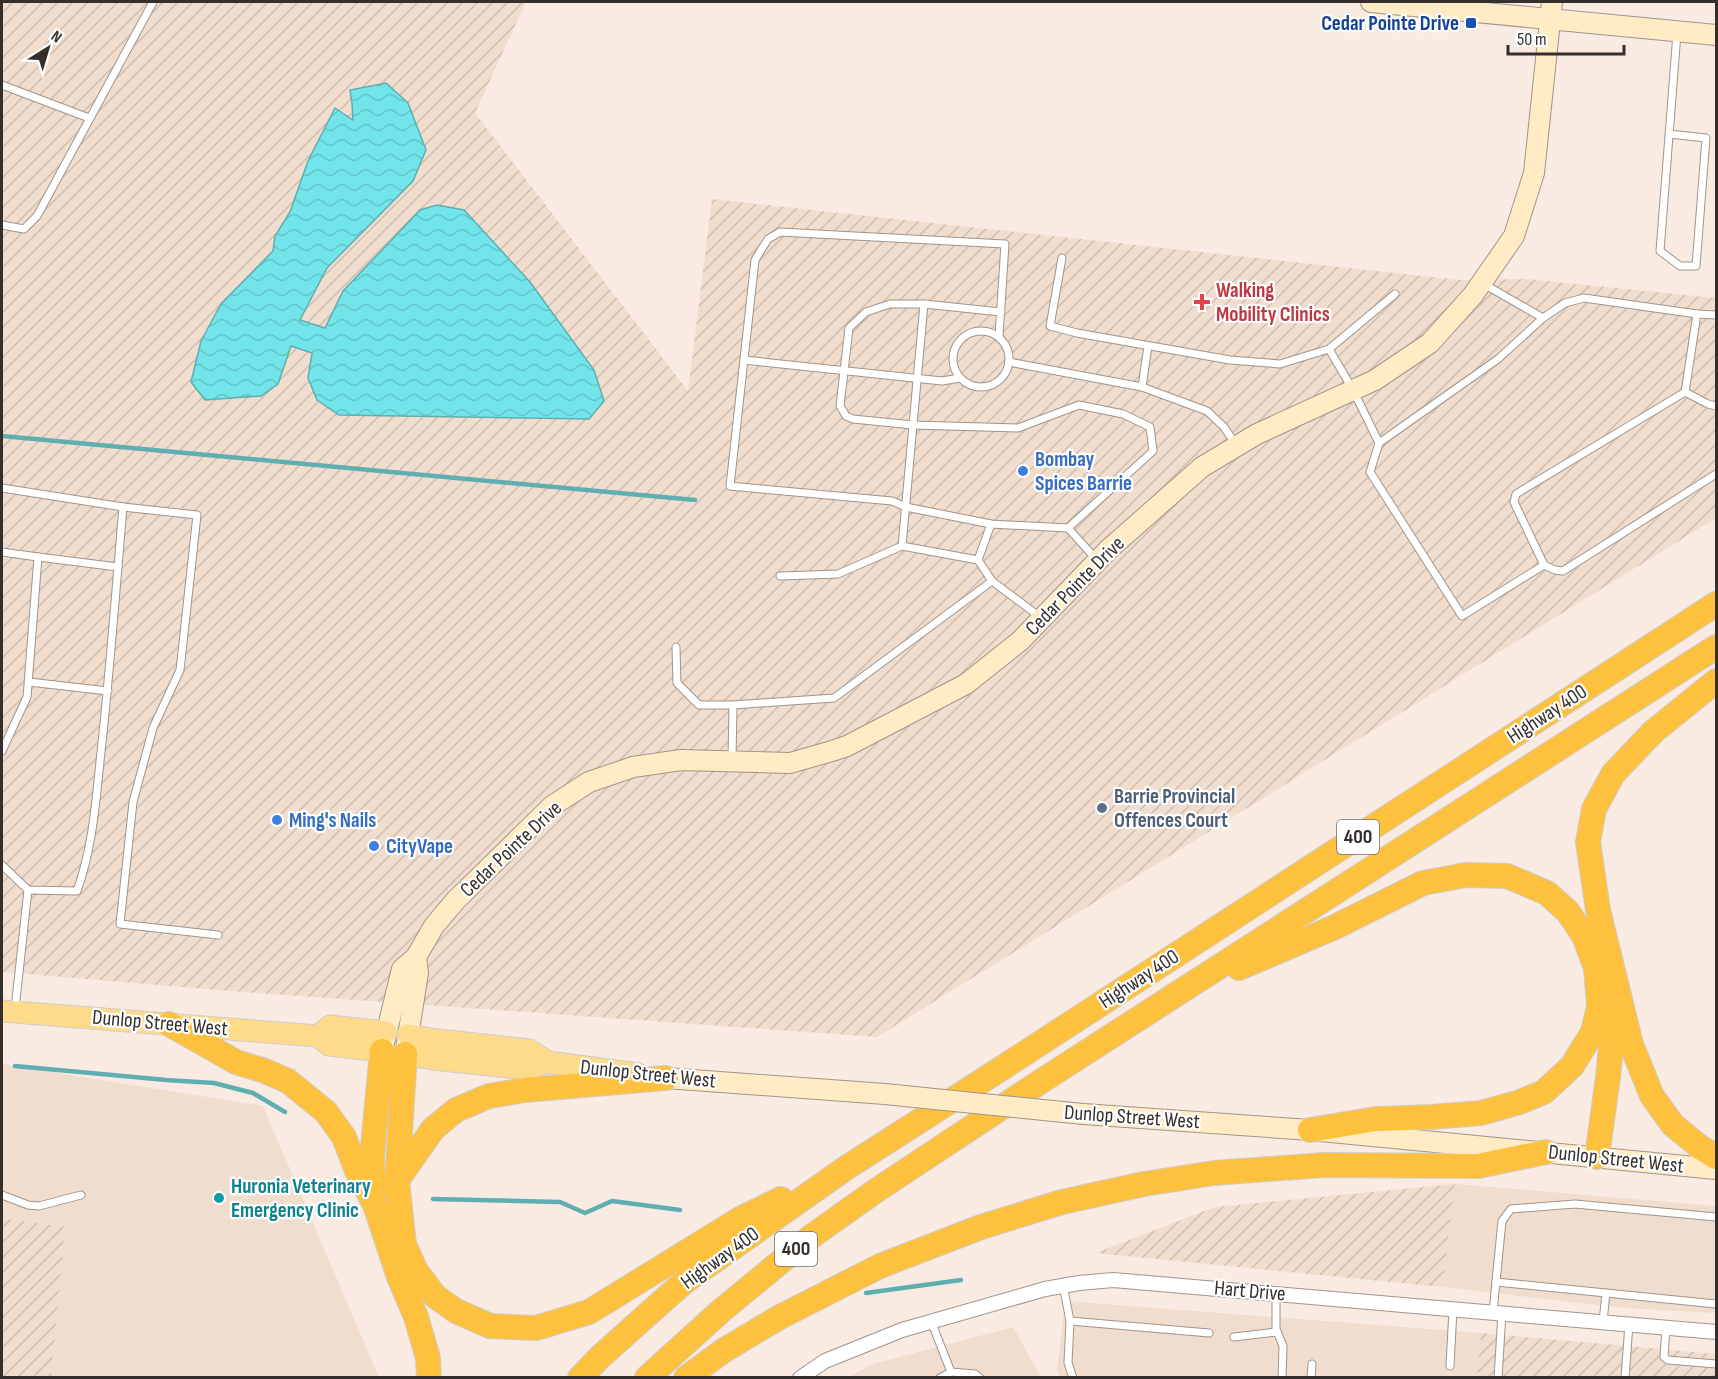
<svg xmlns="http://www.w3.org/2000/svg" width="1718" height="1379" viewBox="0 0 1718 1379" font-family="'Sofia Sans Condensed',sans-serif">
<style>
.built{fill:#f0ddce}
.industrial{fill:url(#industrial-furrows)}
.water{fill:url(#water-waves);stroke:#5faeb1;stroke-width:1.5}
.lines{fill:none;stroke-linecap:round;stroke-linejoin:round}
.stream{stroke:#5faeb1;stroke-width:4.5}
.lane-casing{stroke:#a1948b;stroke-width:9}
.street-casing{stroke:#a1948b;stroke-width:16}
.secondary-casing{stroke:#a1948b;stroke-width:22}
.primary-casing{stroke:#cecdcc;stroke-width:23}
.highway-casing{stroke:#cecdcc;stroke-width:26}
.lane{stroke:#fff;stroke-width:7}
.street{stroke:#fff;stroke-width:14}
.secondary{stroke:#ffecc5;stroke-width:20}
.primary{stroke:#feda8b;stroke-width:21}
.highway{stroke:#fec13e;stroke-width:24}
.secondary-bridge-casing{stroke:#a1948b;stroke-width:22;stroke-linecap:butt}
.secondary-bridge{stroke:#ffecc5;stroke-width:20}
.transit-dot{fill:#1a4fb4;stroke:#fff;stroke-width:2}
.health-dot{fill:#e0444e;stroke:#fff;stroke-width:2}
.shop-dot{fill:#3f7fe0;stroke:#fff;stroke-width:2}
.service-dot{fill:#5c6f8a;stroke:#fff;stroke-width:2}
.culture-dot{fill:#0f9aa8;stroke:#fff;stroke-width:2}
.labels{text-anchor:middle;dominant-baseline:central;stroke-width:4.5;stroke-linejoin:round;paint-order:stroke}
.shield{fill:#fff;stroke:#716d6b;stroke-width:1.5}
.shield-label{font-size:20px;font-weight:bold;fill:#342f2b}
.transit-label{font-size:21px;font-weight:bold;fill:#164399;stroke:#fff;text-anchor:end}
.health-label{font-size:21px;font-weight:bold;fill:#be3a42;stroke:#fff;text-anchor:start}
.shop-label{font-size:21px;font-weight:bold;fill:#366cbe;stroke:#fff;text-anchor:start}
.street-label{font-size:21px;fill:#342f2b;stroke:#fff}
.service-label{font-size:21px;font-weight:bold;fill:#4e5e75;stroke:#fff;text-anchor:start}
.culture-label{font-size:21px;font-weight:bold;fill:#0d838f;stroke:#fff;text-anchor:start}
</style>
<defs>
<pattern id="industrial-furrows" width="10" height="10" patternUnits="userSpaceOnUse" patternTransform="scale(1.5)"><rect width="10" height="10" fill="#f0ddce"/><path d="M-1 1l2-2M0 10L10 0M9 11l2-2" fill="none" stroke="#cebeb1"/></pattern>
<pattern id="water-waves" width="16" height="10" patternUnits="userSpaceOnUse" patternTransform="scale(1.5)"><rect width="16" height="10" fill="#72e5ea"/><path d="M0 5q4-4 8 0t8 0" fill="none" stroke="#63c5c9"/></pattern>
</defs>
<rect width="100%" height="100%" fill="#f9ebe1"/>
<g class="built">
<polygon points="2,1064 263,1106 379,1377 51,1377 65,1227 2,1218"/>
<polygon points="1455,1184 1716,1206 1716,1313 1625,1308 1442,1287"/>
<polygon points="1065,1301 1481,1333 1477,1377 1061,1378 1057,1372"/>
<polygon points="1013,1327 1041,1377 847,1378 873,1364"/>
</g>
<g class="industrial">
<polygon points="2,2 526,2 475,113 688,391 712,199 1460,280 1527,279 1716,298 1716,518 877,1037 243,992 2,972"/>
<polygon points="1455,1184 1442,1287 1095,1253 1215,1207"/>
<polygon points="2,1218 65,1227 51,1377 2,1377"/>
<polygon points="1481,1333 1716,1354 1716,1377 1477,1378"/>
</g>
<polygon class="water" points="386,83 408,103 426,150 413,181 327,268 300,320 325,328 343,291 420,210 437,205 464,210 530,282 594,370 604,401 589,419 339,415 317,400 308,378 312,353 291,346 278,384 261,396 205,400 191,382 201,341 221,304 273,251 275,236 290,212 308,161 335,108 353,120 352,103 350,90"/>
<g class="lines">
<g class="stream">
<polyline points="2,436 695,500"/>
<polyline points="15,1066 166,1080 214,1083 253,1093 285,1112"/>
<polyline points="433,1199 560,1202 585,1213 612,1201 680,1210"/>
<polyline points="866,1293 961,1280"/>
</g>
<defs>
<g id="lane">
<polyline points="2,85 89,118"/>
<polyline points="1669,134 1706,138 1696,266 1680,266 1660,251 1677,33"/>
<polyline points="2,225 24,229 37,216 153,2"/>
<polyline points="1062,258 1050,326 1077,333 1230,360 1280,364 1329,349"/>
<polyline points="1395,294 1329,349 1353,390 1379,443 1498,359 1543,318 1482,283"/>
<polyline points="1697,314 1716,315"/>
<polyline points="1543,318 1565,303 1584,298 1697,314 1685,392 1708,404 1716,406"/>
<circle cx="981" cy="359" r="28"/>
<polyline points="999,336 1005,244 780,232 768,239 755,260 730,486 892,501 906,507 991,524 1068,528 1153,451 1150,427 1123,414 1079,405 1018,428 913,425 853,419 846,416 840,406 849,328 866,312 890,304 924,304 1001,312"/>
<polyline points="1148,346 1142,387 1207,411 1224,427 1236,445"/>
<polyline points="744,360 942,381 960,378"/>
<polyline points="1009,362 1142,387"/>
<polyline points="1379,443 1370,472 1462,616 1544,565 1555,570 1563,571 1716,474"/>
<path d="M2,488L123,507C116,588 110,670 101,752C96,799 93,847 77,891L28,890L2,865"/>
<polyline points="123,507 197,515 180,670 153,728 133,802 120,924 218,935"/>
<polyline points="1068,528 1096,559"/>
<polyline points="902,546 924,304"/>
<polyline points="2,552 38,557"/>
<polyline points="978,560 991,524"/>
<polyline points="1544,565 1514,502 1516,494 1685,392"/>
<polyline points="780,576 838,574 902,546 978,560 992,581 1040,617"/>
<polyline points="676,647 677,683 699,705 733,705 834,698 992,581"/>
<polyline points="29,682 108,691"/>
<polyline points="2,751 27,697 38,557 118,567"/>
<polyline points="732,759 733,705"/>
<polyline points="15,1009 28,890"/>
<polyline points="2,1195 28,1205 39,1206 81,1195"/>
<polyline points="1496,1282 1716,1304"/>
<polyline points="1063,1285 1070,1321 1068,1363 1073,1378"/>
<polyline points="1276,1294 1276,1329 1283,1346 1282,1378"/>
<polyline points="1493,1312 1502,1221 1511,1209 1575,1204 1716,1217"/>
<polyline points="931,1321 951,1372 975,1374 980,1378"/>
<polyline points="1070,1321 1209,1333"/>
<polyline points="1603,1322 1606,1293"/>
<polyline points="1666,1327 1664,1357 1668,1360 1716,1364"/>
<polyline points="1234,1337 1277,1332"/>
<polyline points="1450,1366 1453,1309"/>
<polyline points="940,1378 951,1372"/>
<polyline points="1311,1378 1312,1364"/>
<polyline points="1498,1378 1502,1313"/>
<polyline points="1625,1378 1629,1324"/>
</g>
<polyline id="street" points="800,1378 825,1361 902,1330 1045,1289 1079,1283 1113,1280 1716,1332"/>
<g id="secondary">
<polyline points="1371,2 1716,35"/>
<polyline points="383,1047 402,969 416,957 434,926 456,900 552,806 589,782 633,767 681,760 790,763 832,751 847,746 966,684 1020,641 1109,549 1202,467 1257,434 1375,380 1430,343 1473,295 1514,236 1534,173 1552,2"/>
<polyline points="406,1049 418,973 416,957"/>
<polyline points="666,1078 885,1094"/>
<polyline points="1083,1114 1310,1130 1716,1169"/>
</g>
<g id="primary">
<polyline points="2,1011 318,1036 329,1045 382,1051"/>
<polyline points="408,1035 438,1040 529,1050 548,1062 638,1074"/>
<polyline points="318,1036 330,1026 386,1032"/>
<polyline points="405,1054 433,1059 527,1069 548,1062"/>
</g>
<g id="highway">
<polyline points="1716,681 1653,732 1613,774 1594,809 1588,842 1598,910 1631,1044 1652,1096 1673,1125 1700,1147 1716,1157"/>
<polyline points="1239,968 1335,927 1423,883 1466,875 1507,876 1547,893 1568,912 1584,936 1596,968 1599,1006 1593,1032 1572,1066 1544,1092 1520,1102 1481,1113 1431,1117 1376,1119 1310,1130"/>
<polyline points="169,1024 236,1062 265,1071 288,1081 326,1112 344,1137 357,1171 375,1205 399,1277 416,1317 428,1358 429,1378"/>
<polyline points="405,1054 397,1181 404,1244 416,1271 435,1296 456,1311 490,1326 536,1328 589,1312 740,1219 781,1199"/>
<polyline points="1597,1157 1608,1077 1615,1004"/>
<polyline points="398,1179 433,1129 456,1110 489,1096 525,1090 666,1078"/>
<polyline points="374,1196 372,1157 382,1051"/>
<polyline points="580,1378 600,1357 684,1282 846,1168 999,1070 1716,604"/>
<polyline points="647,1378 722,1310 812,1236 877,1190 1040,1082 1716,647"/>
<polyline points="686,1378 723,1351 778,1318 880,1266 981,1227 1062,1202 1144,1184 1214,1173 1324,1165 1478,1166 1546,1152"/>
</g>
</defs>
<use href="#lane" class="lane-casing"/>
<use href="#street" class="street-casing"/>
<use href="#secondary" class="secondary-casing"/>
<use href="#primary" class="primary-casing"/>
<use href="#highway" class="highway-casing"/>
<use href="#lane" class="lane"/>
<use href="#street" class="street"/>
<use href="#secondary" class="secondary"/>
<use href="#primary" class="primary"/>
<use href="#highway" class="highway"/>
<defs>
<polyline id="secondary-bridge" points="885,1094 1083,1114"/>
</defs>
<use href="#secondary-bridge" class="secondary-bridge-casing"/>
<use href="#secondary-bridge" class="secondary-bridge"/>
</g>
<rect class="transit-dot" x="1465" y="17" width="12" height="12" rx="3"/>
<path class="health-dot" d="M1199 293h6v6h6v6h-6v6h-6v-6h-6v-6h6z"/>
<g class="shop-dot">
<circle cx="1023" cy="471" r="6"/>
<circle cx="277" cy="820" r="6"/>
<circle cx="374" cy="846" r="6"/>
</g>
<circle class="service-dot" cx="1102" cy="808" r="6"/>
<circle class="culture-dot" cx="219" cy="1198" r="6"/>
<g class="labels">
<g class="shield">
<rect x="1337" y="820" width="42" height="34" rx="4.5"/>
<rect x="775" y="1232" width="42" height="34" rx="4.5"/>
</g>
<g class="shield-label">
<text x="1358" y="837">400</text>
<text x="796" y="1249">400</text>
</g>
<g class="transit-label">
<text x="1459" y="23">Cedar Pointe Drive</text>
</g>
<g class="health-label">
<text x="1216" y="290">Walking<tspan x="1216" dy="24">Mobility Clinics</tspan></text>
</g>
<g class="shop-label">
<text x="1035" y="459">Bombay<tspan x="1035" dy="24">Spices Barrie</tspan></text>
<text x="289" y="820">Ming's Nails</text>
<text x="386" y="846">CityVape</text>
</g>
<g class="street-label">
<text transform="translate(1075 586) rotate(-45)">Cedar Pointe Drive</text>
<text transform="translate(1547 714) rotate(-33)">Highway 400</text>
<text transform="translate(511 849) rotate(-43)">Cedar Pointe Drive</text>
<text transform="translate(1139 979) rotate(-33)">Highway 400</text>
<text transform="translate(160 1023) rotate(5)">Dunlop Street West</text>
<text transform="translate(648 1074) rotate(6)">Dunlop Street West</text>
<text transform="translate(1132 1117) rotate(4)">Dunlop Street West</text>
<text transform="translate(1616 1159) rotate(6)">Dunlop Street West</text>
<text transform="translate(720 1258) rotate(-36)">Highway 400</text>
<text transform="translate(1250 1291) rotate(5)">Hart Drive</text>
</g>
<g class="service-label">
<text x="1114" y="796">Barrie Provincial<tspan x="1114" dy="24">Offences Court</tspan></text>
</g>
<g class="culture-label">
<text x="231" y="1186">Huronia Veterinary<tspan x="231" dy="24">Emergency Clinic</tspan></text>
</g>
</g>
<rect width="1718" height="1379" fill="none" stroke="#342f2b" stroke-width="6"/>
<g transform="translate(48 48) rotate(37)" stroke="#ffffff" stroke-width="4.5" paint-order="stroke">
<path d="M0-4.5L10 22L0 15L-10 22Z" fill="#342f2b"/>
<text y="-9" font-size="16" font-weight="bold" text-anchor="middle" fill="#342f2b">N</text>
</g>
<path d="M1508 45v9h116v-9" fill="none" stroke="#342f2b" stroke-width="3"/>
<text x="1517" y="45" font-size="18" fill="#342f2b" stroke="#ffffff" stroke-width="4.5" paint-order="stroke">50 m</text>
</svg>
